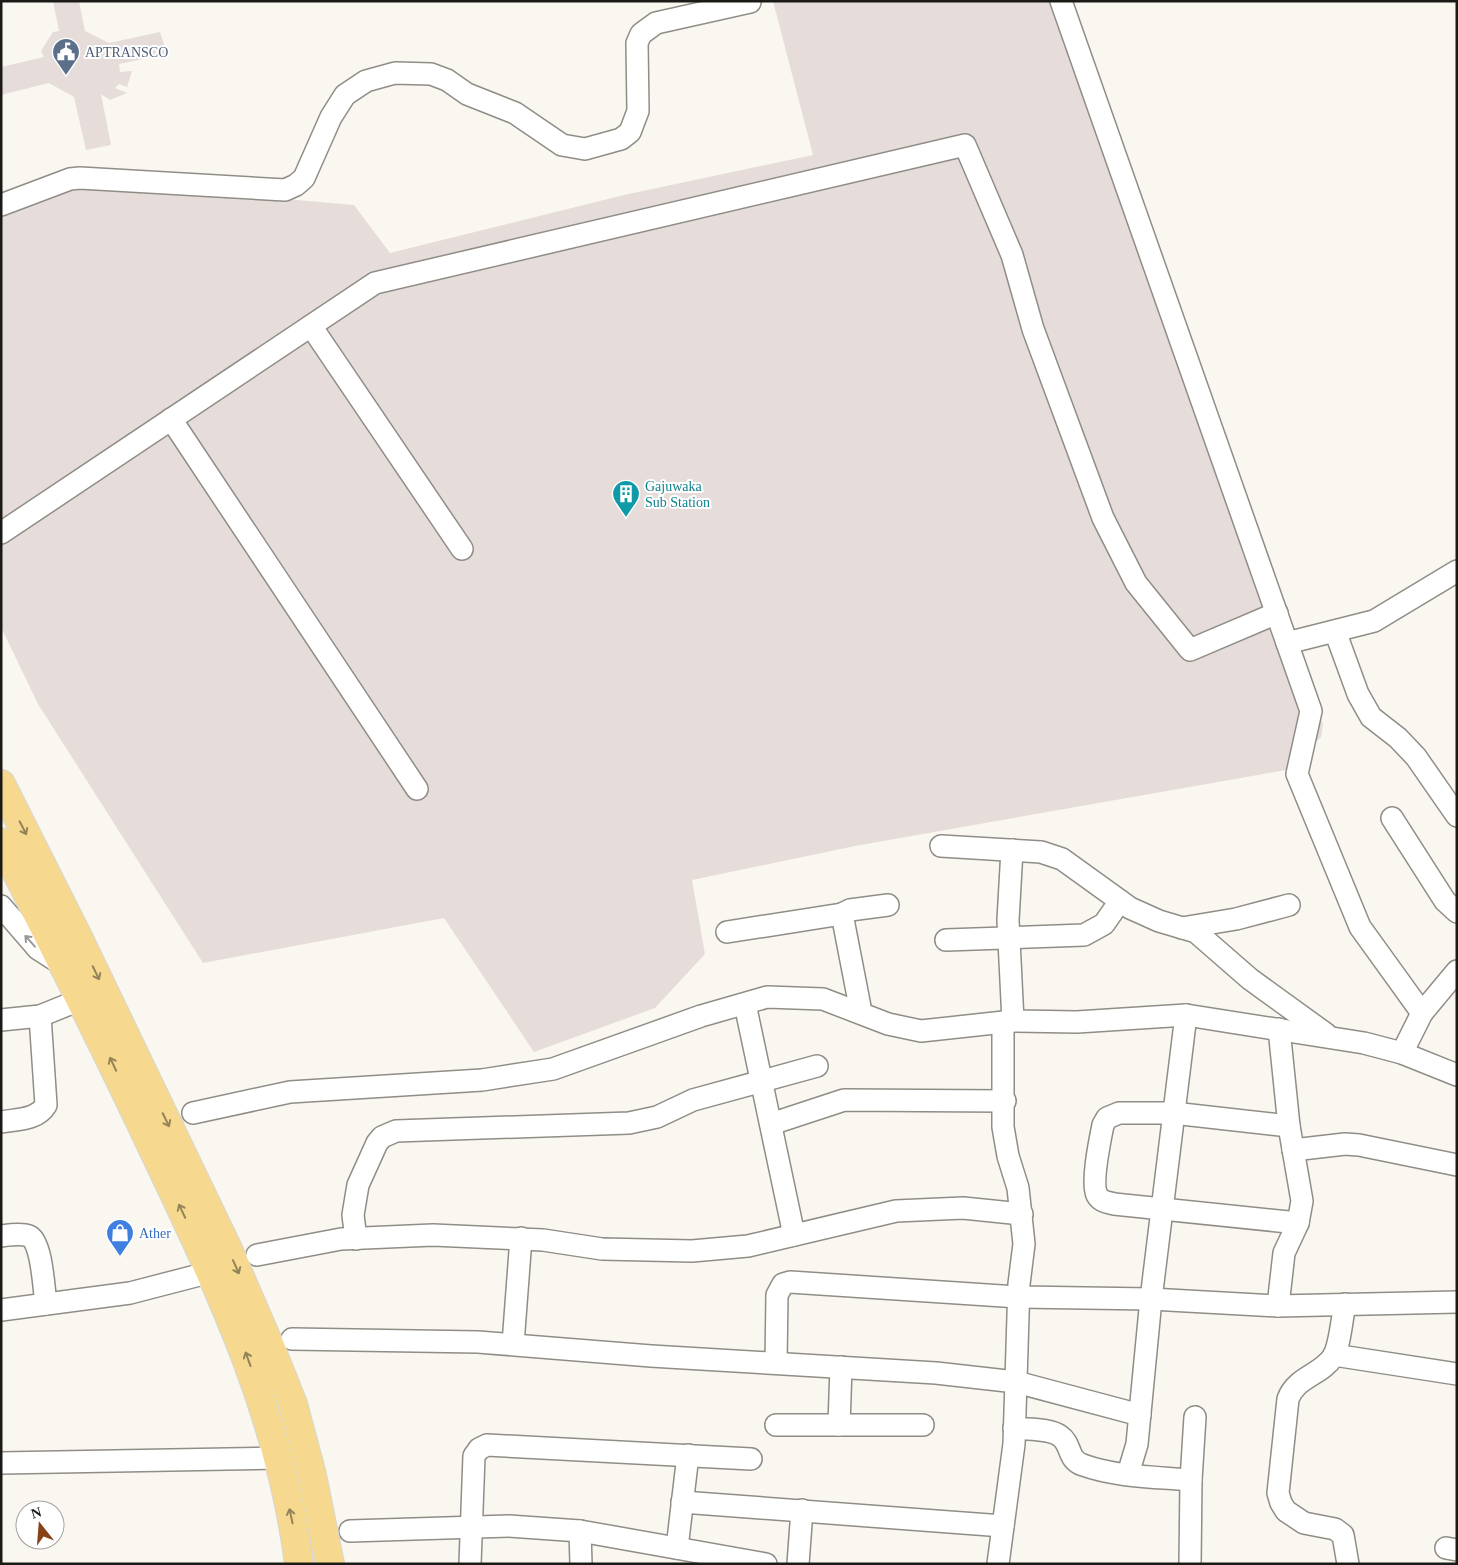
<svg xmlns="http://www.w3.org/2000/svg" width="1458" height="1565" viewBox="0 0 1458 1565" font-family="'Times New Roman',serif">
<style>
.building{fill:#e6ddda}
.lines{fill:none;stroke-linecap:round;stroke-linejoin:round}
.minor-casing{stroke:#8f8d86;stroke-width:24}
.major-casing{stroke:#d6d6d5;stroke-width:30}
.minor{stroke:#fff;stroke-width:21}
.major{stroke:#f6d98f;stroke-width:28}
.oneway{stroke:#938359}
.oneway2{stroke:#989897}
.labels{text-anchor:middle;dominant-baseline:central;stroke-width:4;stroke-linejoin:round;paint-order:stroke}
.service-label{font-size:14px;fill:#4e5e75;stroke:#fff;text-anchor:start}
.culture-label{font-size:14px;fill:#0d838f;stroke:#fff;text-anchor:start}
.shop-label{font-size:14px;fill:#366cbe;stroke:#fff;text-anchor:start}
</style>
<rect width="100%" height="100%" fill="#f9f7ef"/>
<g class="building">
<polygon points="53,1 79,1 85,31 109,43 160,32 167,54 119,64 120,72 132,71 127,87 119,84 115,88 127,93 110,100 101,94 111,145 86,150 74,97 49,83 1,95 1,67 44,57 41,51 53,32 59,31"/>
<polygon points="773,1 1072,1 1323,724 1321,737 1301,757 1303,767 855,846 692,880 705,954 655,1008 534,1052 444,918 203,963 38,704 1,627 1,210 77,181 354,205 390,253 624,195 813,155"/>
</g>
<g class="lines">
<defs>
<g id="minor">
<polyline points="1061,1 1311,711 1297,774 1360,927 1422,1013 1402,1053"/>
<polyline points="1,205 70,179 80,178 285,190 296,185 304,178 331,117 345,95 366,81 395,73 431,74 447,80 467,94 515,113 562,145 585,149 621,139 630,132 638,111 637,43 641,34 656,23 750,2"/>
<polyline points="311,326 462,549"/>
<polyline points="171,419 417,789"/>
<polyline points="1,533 375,283 965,145 1012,255 1033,329 1103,518 1136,583 1190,650 1277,613"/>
<polyline points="1335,631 1358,694 1371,717 1398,738 1416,757 1457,816"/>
<polyline points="1287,643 1374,621 1457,571"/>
<polyline points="1392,818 1445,901 1457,912"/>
<polyline points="941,846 1041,852 1062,859 1130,908 1159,921 1196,932 1250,979 1326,1034"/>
<polyline points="1012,850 1008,920 1013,1021"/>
<polyline points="1,906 38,949 66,967"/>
<polyline points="1182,928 1236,919 1289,905"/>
<polyline points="727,932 842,914"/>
<polyline points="946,940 1084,935 1104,924 1120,901"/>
<polyline points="745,1004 794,1235"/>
<polyline points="861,1012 842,914 850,910 888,905"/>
<polyline points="1422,1013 1457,971"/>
<polyline points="1,1020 40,1016 82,999"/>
<polyline points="193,1113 290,1092 482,1080 553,1069 701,1016 767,997 823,999 888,1024 921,1031 1013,1021 1077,1022 1186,1015 1364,1043 1402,1053 1457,1075"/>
<path d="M1,1122C18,1119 37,1120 46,1105L40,1016"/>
<polyline points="771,1124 844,1100 1005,1101"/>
<path d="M1289,1126L1173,1113H1119L1107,1118L1103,1125C1100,1140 1091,1183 1097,1195C1101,1202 1107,1202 1114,1204L1298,1223"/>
<polyline points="1293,1150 1345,1144 1359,1145 1457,1165"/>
<path d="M1,1236C9,1235 21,1233 29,1236C42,1241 44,1291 46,1304"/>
<polyline points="356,1239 353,1215 358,1185 377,1143 382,1137 396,1131 629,1123 657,1117 693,1100 817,1066"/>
<polyline points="257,1255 341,1239 433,1235 543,1240 602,1249 692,1251 748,1246 896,1211 963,1208 1022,1214"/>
<path d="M1345,1304C1342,1317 1340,1346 1333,1357C1321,1375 1296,1377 1288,1399L1278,1493L1281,1503L1286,1511L1304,1523L1335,1529L1343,1535L1348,1564"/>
<polyline points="1278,1306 1284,1253 1298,1223 1302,1201 1289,1126 1279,1029"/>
<polyline points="1,1310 130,1293 211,1272"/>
<polyline points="292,1339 478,1342 651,1356 936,1373 1016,1382 1140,1415"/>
<polyline points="513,1344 521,1238"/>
<polyline points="1334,1355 1457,1374"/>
<polyline points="776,1363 777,1295 783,1284 790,1282 1019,1297 1151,1299 1278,1306 1457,1302"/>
<polyline points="776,1425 923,1425"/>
<polyline points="839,1425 841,1367"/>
<path d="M1014,1428C1027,1430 1049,1428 1060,1436C1072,1444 1067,1460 1083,1465C1116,1477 1156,1477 1191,1480"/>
<polyline points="1,1463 279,1458"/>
<polyline points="1128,1474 1137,1444 1151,1299 1186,1015"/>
<polyline points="682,1502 1003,1526"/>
<polyline points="350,1531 509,1526 580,1531 766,1564"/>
<polyline points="580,1531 581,1564"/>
<polyline points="677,1548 688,1455"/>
<polyline points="1446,1548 1457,1550"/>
<polyline points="470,1564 474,1456 479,1449 487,1445 751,1459"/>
<polyline points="798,1564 802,1510"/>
<polyline points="998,1564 1014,1444 1019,1284 1024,1244 1018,1188 1008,1156 1003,1127 1003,1022"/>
<polyline points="1190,1564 1191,1480 1195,1417"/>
</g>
<g id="major">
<polyline points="1,784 78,937 227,1247 269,1344 293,1404 312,1475 330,1564"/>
<path d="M1,842C56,949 109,1056 160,1164C223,1297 280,1416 299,1564"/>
</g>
</defs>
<use href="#minor" class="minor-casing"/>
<use href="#major" class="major-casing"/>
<use href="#minor" class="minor"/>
<use href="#major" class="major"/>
</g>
<defs><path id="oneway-shaft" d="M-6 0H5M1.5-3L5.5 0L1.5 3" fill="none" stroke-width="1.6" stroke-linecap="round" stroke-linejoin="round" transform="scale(1.25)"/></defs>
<g class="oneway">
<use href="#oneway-shaft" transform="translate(23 828) rotate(63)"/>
<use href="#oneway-shaft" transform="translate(96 973) rotate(64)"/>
<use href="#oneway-shaft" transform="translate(113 1064) rotate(-115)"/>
<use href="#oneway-shaft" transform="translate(166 1120) rotate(64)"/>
<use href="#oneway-shaft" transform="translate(182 1211) rotate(-115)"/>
<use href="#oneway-shaft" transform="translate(236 1267) rotate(66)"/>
<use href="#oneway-shaft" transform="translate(248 1359) rotate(-110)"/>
<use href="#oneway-shaft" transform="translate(291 1516) rotate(-102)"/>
</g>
<use class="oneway2" href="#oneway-shaft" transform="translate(30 941) rotate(-132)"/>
<defs>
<symbol id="civic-pin" viewBox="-11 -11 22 30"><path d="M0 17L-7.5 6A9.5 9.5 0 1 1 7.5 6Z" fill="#5c6f8a" stroke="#fff"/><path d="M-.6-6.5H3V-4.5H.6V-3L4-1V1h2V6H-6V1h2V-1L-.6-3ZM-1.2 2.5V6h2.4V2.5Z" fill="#fff"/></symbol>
<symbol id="building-pin" viewBox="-11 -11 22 30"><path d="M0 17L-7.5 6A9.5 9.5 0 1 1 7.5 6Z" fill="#0f9aa8" stroke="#fff"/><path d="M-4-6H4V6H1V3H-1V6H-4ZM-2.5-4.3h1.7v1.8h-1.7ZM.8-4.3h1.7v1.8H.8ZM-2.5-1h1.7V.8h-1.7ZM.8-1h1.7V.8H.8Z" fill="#fff"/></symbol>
<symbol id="shop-pin" viewBox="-11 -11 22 30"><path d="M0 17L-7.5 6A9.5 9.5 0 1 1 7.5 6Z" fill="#3f7fe0" stroke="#fff"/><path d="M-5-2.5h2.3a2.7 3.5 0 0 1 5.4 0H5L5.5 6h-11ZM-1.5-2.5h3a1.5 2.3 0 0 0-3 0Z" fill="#fff"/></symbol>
</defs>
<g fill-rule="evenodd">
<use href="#civic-pin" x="50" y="36" width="32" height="43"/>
<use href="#building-pin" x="610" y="478" width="32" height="43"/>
<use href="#shop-pin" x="104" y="1217" width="32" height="43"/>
</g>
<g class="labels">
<g class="service-label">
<text x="85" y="52">APTRANSCO</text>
</g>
<g class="culture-label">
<text x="645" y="486">Gajuwaka<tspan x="645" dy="16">Sub Station</tspan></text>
</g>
<g class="shop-label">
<text x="139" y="1233">Ather</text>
</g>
</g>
<rect width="1458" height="1565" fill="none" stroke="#1b1a17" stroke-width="5"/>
<g transform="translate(40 1525) rotate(343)"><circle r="24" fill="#ffffff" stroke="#a4a3a2"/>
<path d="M0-4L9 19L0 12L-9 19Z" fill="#874217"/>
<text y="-8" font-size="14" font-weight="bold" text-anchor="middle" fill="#1b1a17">N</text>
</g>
</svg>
